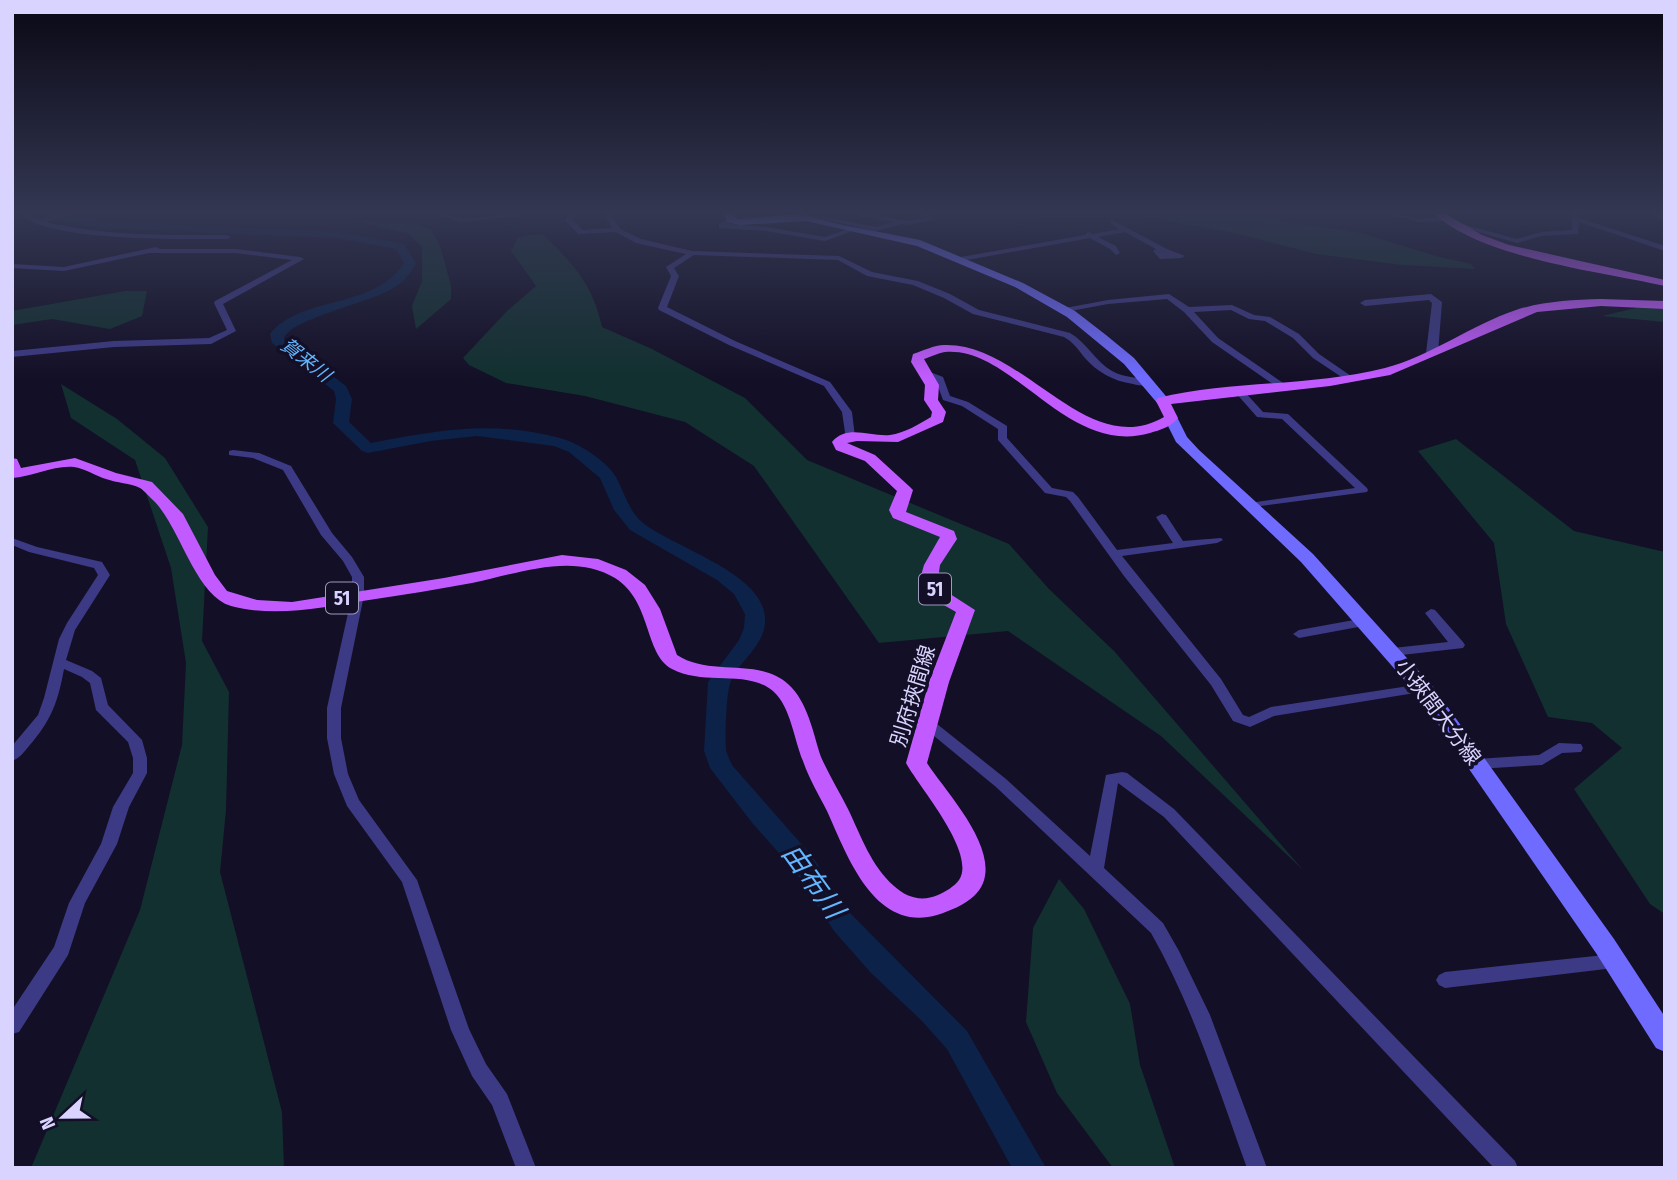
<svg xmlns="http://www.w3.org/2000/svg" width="1677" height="1180" viewBox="0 0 1677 1180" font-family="'Fira Sans Condensed','Noto Sans JP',sans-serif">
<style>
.green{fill:#12302f}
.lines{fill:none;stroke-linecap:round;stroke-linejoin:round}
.river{fill:#0c2248;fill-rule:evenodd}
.minor{fill:#3d3a85;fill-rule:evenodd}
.tertiary{fill:#3d3a85;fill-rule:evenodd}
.secondary{fill:#6f6bff;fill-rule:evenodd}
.primary{fill:#c25bff;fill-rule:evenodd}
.labels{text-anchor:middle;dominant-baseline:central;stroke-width:7;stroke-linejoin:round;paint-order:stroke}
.far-water-label{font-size:19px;font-style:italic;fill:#62b6ff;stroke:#130f26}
.shield{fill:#130f26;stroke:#9e99be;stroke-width:2}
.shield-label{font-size:19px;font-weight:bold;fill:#d9d4ff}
.street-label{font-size:21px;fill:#d9d4ff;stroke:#130f26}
.near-water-label{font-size:28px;font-style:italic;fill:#62b6ff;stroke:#130f26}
</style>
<rect width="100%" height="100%" fill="#130f26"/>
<g class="green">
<polygon points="1010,214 1235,214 1361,233 1436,256 1471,264 1475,269 1402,265 1317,254 1230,232 1136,215 1023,220"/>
<polygon points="350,220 414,223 431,230 440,246 451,285 451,299 416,329 412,306 422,281 422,247 408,233"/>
<path d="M543,234C574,266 592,282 602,327L652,349L745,398L807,460L1009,544L1049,589L1114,651L1303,870L1161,736L1008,631L879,643L754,466L685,422L585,396L506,383L469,365L463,358L507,311L536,286L511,251L518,237Z"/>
<polygon points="125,291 147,291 142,316 110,329 52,319 12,325 12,311"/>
<polygon points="1665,301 1665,322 1602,316"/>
<polygon points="61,384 117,419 165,458 208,527 202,641 229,692 226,810 220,872 282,1112 284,1168 31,1168 140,910 182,745 186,663 171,568 135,460 71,418"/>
<polygon points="1456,439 1574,531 1665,552 1665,914 1650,904 1574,789 1622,748 1592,723 1548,717 1506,624 1494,543 1418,451"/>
<polygon points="1059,879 1084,909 1130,1004 1140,1065 1175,1168 1113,1168 1057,1093 1026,1022 1033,928"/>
</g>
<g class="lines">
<path class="river" d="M42,214H61L99,222L338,232L404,244L416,263C410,273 405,281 395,287C374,302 288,319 284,339L346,386L352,399L349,422L371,443C439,430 492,420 560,438C577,442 607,461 616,477C624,492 629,511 642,522C672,547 762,572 765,617C767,644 741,659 731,681C726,691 725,738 726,750C727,755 730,760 732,765L812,856L852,915L967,1031L1046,1168H1012L947,1049L921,1020L871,973L834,931L794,870L753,824L710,768L704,751L708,682L739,640L744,628L745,614L734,594L717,580L630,530L614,510L600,478L569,452L554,446L477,436L431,441L368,453L362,451L333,423L336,399L334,391L272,343L270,334C301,295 374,310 404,263L396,249L338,238L99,228L43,216Z"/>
<g class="minor">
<path d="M20,214H27L39,220L62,214H72L71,215L46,222C104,236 167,235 227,235L231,237L227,239C183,239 49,242 20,214Z"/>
<path d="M438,214C446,214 452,217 460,218C478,220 503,212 523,214L520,216L460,222Z"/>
<path d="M568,214H574L573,220L583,230L612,228L605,214H611L620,229L641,239L692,251L839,256L872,272L918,281L950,294L979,310L1070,333C1087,343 1095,361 1112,371C1125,379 1143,376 1155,383C1148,387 1141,386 1133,384C1113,381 1097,372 1084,357C1078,349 1073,342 1064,337L973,314L944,298L913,285L867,276L838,260L694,255L674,268L679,276L667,307L735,341L830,382L852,412L855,437L850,440L846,439L842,412L824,386L729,345L659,310L658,308L671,276L666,267L686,254L636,243L616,232L578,234L565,220Z"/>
<polygon points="858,214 870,214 908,221 925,218 922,214 929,214 935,219 908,225 902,224 876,231 813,217 816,215 876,227 893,222 861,216"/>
<polygon points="1390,214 1419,218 1445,217 1449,219 1445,221 1419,222 1391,215"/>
<polygon points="1572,214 1578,214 1579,218 1665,246 1665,251 1579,222 1578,234 1541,236 1517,243 1447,223 1451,221 1517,239 1541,232 1572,230"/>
<polygon points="1650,214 1665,216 1665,221 1651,215"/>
<polygon points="731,218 735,220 729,224 766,227 825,237 851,228 855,230 825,241 766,231 719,228 719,224"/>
<polygon points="1110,221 1114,221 1167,249 1185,256 1181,258 1160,259 1153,251 1156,249 1125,232 1098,237 1116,246 1120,253 1116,255 1110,249 1090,238 961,261 957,259 961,257 1085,235 1088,232 1093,234 1119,229 1110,223"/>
<polygon points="156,247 160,249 235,249 300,257 304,259 223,304 236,331 211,344 114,347 12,357 12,351 114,341 209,338 227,330 214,303 215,301 292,260 235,253 149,253 64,271 12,268 12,264 64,267"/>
<polygon points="1169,294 1189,307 1232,305 1254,315 1270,317 1299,334 1319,354 1354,378 1349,381 1346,380 1313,358 1293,338 1265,321 1249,319 1231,310 1194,312 1218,338 1286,385 1286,389 1280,389 1212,342 1184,312 1167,299 1108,304 1065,312 1061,310 1065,308 1108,300"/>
<polygon points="925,370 943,377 950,396 968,402 1007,426 1007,438 1052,488 1073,492 1078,497 1117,550 1173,543 1156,517 1162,514 1166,515 1183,541 1221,538 1223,540 1217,543 1122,556 1221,679 1243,715 1249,717 1271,707 1422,684 1427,685 1429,688 1427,691 1274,716 1250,727 1233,721 1211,685 1124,576 1070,501 1066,497 1045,493 998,440 998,429 962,406 943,400 936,381 920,373"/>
<polygon points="1240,389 1243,390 1263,412 1288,414 1367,488 1368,490 1367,492 1245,508 1243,506 1245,504 1249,503 1355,488 1282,419 1257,417 1235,392"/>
<polygon points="233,450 259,453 291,466 332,533 352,557 364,577 364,595 341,708 341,738 348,774 359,800 417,880 469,1029 486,1064 507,1094 536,1168 516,1168 492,1105 472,1076 451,1030 402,882 347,806 334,774 327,738 327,708 352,595 352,577 343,561 321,535 283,470 253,458 229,455 229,451"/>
<path d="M12,538L37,547L102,562L110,575L75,630L66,660L92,671L101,678L108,705L142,740L147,758V773L129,807L117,844L85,903L68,955L19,1032L12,1034V1010L54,947L69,903L101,844L113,807L133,773V758L128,742L96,710L90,683L82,677L64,669C58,702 51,721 29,746C24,752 20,758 12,761V746L38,715L44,698L59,639L67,623L98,575L94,568L29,552L12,545Z"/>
<polygon points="1431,609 1435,610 1463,642 1465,645 1463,648 1393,656 1388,655 1386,652 1393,648 1448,642 1425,613"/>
<polygon points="1365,618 1371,622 1369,625 1299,638 1293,634 1299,630"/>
<path d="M927,718L932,720L1006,779L1090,856L1106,775L1122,772L1127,773L1174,809L1515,1161L1518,1168H1494L1164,817L1118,783L1104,868L1163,923L1179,951L1210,1015L1267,1168H1247C1218,1088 1193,1007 1151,933L996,787L922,726L920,723L922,720Z"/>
<polygon points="1559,743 1581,744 1583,748 1581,752 1562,753 1542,765 1477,769 1472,768 1470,764 1472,760 1477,759 1539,755"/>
<polygon points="1614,954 1620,956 1623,961 1620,966 1614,968 1445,988 1439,985 1436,980 1439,975 1445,972"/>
</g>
<polygon class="tertiary" points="1431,294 1442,302 1438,353 1432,356 1426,353 1432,303 1429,300 1365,306 1360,303 1365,300"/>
<g class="secondary">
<polygon points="724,214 734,214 735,218 740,219 801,214 838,224 920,240 1023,283 1075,311 1106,335 1134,358 1170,401 1163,405 1158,404 1124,364 1067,317 1015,287 917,246 806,221 740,225 727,222"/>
<polygon points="1171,414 1176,415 1187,437 1199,450 1313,554 1434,688 1614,939 1665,1017 1665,1052 1656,1048 1596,953 1420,698 1301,562 1176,442 1164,418"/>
</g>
<g class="primary">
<path d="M1435,214H1446L1482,235L1509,245L1665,280V286C1601,272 1482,258 1435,214Z"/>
<path d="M1601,299L1665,301V309L1601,306L1537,312L1390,375L1330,386L1171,404L1178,418C1171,427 1160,430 1150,433C1067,457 1013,346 945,352C938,353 930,357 924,359L939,385L938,400L946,412L943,422L898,442L857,441L847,443L875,455L910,487L913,490L906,512L954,531L957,539L940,565L938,579L947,592L975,610L949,682L927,763C946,793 1012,860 974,896C964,905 950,911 937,915C874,933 847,855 827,811C819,795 809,779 803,761C794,740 791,707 773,691C746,669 703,686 672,669C644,654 652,601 615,578C572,552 517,574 472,583C438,589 404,595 369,600C323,607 277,618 231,606C196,596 181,530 155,502C150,498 145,491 140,488C130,483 117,483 106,479C96,476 84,468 74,467C54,465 32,477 12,478V458L17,459L21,468L75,458L116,473L152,482L183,514L215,575L227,591L257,600L292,602L444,578L562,555L598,559L626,570L645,585L660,609L677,655C710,677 758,657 788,684C808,702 813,733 821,757C829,775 839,791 848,809C861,836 871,866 894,886C907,898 922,902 938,895C945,892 955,886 959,880C977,853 919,787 906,763L929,682L956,612L935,600L920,579L924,565L940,537L893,518L889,510L897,491L865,461L836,450L832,442C847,424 870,437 890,435C905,433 919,424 931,417L932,412L924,400L925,385L911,362L913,354C923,351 934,345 944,345C1023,342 1087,462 1164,417L1156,401L1158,398C1232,380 1311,387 1385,368C1431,356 1471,325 1516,310C1544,301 1572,300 1601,299Z"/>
</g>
</g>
<linearGradient id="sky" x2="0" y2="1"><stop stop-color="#0a0815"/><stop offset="0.56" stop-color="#333752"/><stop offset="1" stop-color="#333752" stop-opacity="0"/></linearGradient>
<rect width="1677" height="379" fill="url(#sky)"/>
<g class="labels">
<g class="far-water-label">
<text transform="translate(306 360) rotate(38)">賀来川</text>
</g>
<g class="shield">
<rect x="919" y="573.5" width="32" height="31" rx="5"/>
<rect x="326" y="582.5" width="32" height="31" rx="5"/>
</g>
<g class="shield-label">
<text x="935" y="589">51</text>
<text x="342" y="598">51</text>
</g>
<g class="street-label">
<text transform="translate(913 696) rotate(-73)">別府挾間線</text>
<text transform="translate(1438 712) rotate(53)">小挾間大分線</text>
</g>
<g class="near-water-label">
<text transform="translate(813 881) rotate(54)">由布川</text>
</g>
</g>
<rect width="1677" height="1180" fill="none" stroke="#d9d4ff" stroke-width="28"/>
<g transform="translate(63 1117) rotate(248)" stroke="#130f26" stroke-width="5" paint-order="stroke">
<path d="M0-5L12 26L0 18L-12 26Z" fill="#d9d4ff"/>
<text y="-10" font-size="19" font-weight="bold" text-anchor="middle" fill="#d9d4ff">N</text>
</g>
</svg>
